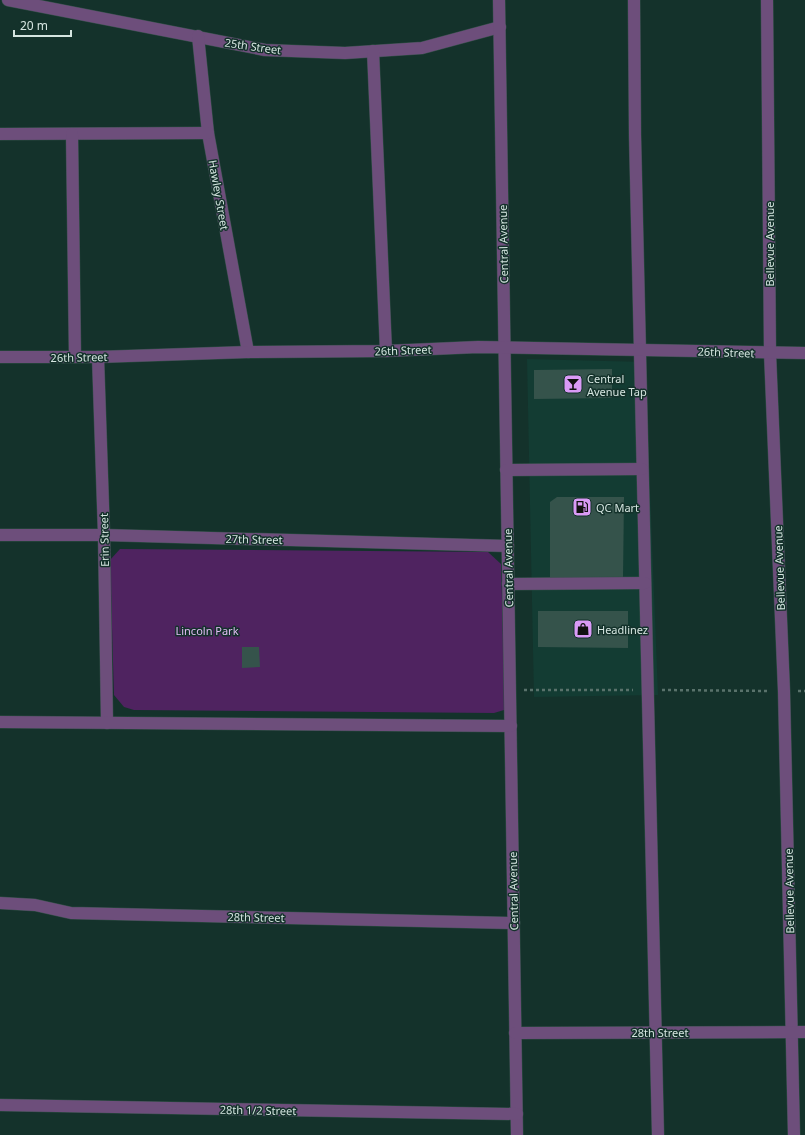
<svg xmlns="http://www.w3.org/2000/svg" width="805" height="1135" viewBox="0 0 805 1135" font-family="'Noto Sans',sans-serif">
<style>
.built{fill:#133c33}
.green{fill:#4f2360}
.building{fill:#35534b}
.lines{fill:none;stroke-linecap:round;stroke-linejoin:round}
.minor-casing{stroke:#334f48;stroke-width:13}
.path{stroke:#59726b;stroke-width:2.5;stroke-dasharray:3 3;stroke-linecap:butt}
.minor{stroke:#6d4e7b;stroke-width:12}
.labels{text-anchor:middle;dominant-baseline:central;stroke-width:3;stroke-linejoin:round;paint-order:stroke}
.street-label{font-size:11px;fill:#d5e5e0;stroke:#14322b}
.poi-label{font-size:11px;fill:#d5e5e0;stroke:#14322b;text-anchor:start}
.park-label{font-size:11px;fill:#e3bcf5;stroke:#14322b}
</style>
<rect width="100%" height="100%" fill="#14322b"/>
<polygon class="built" points="527,359 645,362 658,695 534,697"/>
<polygon class="green" points="120,549 488,552 501,564 505,705 504,710 494,713 134,710 124,707 114,695 110,560"/>
<g class="building">
<polygon points="612,369 612,398 534,399 534,370"/>
<polygon points="557,497 624,497 623,579 550,578 550,502"/>
<polygon points="538,611 628,611 628,648 538,647"/>
<polygon points="242,647 259,647 260,667 242,668"/>
</g>
<g class="lines">
<defs>
<g id="minor">
<polyline points="8,0 265,50 345,53 422,48 500,27"/>
<polyline points="499,0 517,1135"/>
<polyline points="634,0 635,135 658,1135"/>
<polyline points="767,0 770,353 784,691 794,1135"/>
<polyline points="198,36 208,133 248,352"/>
<polyline points="373,51 386,351"/>
<polyline points="0,134 208,133"/>
<polyline points="72,134 75,357"/>
<polyline points="0,357 98,357 248,352 386,351 478,347 805,353"/>
<polyline points="98,357 104,535 107,723"/>
<polyline points="506,470 642,469"/>
<polyline points="0,535 104,535 508,546"/>
<polyline points="508,584 645,583"/>
<polyline points="0,722 511,726"/>
<polyline points="0,903 35,905 71,913 514,923"/>
<polyline points="515,1033 805,1032"/>
<polyline points="0,1105 517,1114"/>
</g>
</defs>
<use href="#minor" class="minor-casing"/>
<g class="path">
<polyline points="524,690 633,690"/>
<polyline points="662,690 769,691"/>
<polyline points="798,691 805,691"/>
</g>
<use href="#minor" class="minor"/>
</g>
<defs>
<symbol id="bar-square" viewBox="-11 -11 22 22"><rect x="-9" y="-9" width="18" height="18" rx="4" fill="#da9af6" stroke="#14322b"/><path d="M-6-5H6L.8 .8V4.5H3.5V6h-7V4.5H-.8V.8Z" fill="#111"/></symbol>
<symbol id="fuel-square" viewBox="-11 -11 22 22"><rect x="-9" y="-9" width="18" height="18" rx="4" fill="#da9af6" stroke="#14322b"/><path d="M-5.5-6h7V0h2V4h1.3V-2.5L3-4.5l.8-.8L6-3V5H2.5V1h-1V6h-7ZM-4.2-4.7v3.2H.2V-4.7Z" fill="#111"/></symbol>
<symbol id="shop-square" viewBox="-11 -11 22 22"><rect x="-9" y="-9" width="18" height="18" rx="4" fill="#da9af6" stroke="#14322b"/><path d="M-5-2.5h2.3a2.7 3.5 0 0 1 5.4 0H5L5.5 6h-11ZM-1.5-2.5h3a1.5 2.3 0 0 0-3 0Z" fill="#111"/></symbol>
</defs>
<g fill-rule="evenodd">
<use href="#bar-square" x="562" y="373" width="22" height="22"/>
<use href="#fuel-square" x="571" y="496" width="22" height="22"/>
<use href="#shop-square" x="572" y="618" width="22" height="22"/>
</g>
<g class="labels">
<g class="street-label">
<text transform="translate(253 46) rotate(8)">25th Street</text>
<text transform="translate(219 195) rotate(80)">Hawley Street</text>
<text transform="translate(503 244) rotate(-91)">Central Avenue</text>
<text transform="translate(769 244) rotate(-90)">Bellevue Avenue</text>
<text transform="translate(403 350) rotate(-2)">26th Street</text>
<text transform="translate(726 352) rotate(2)">26th Street</text>
<text transform="translate(79 357) rotate(-1)">26th Street</text>
<text transform="translate(254 539) rotate(1)">27th Street</text>
<text transform="translate(104 540) rotate(-91)">Erin Street</text>
<text transform="translate(508 568) rotate(-91)">Central Avenue</text>
<text transform="translate(779 568) rotate(-92)">Bellevue Avenue</text>
<text transform="translate(513 891) rotate(-91)">Central Avenue</text>
<text transform="translate(789 891) rotate(-91)">Bellevue Avenue</text>
<text transform="translate(256 917) rotate(1)">28th Street</text>
<text x="660" y="1032">28th Street</text>
<text transform="translate(258 1110) rotate(1)">28th 1/2 Street</text>
</g>
<g class="poi-label">
<text x="587" y="378">Central<tspan x="587" dy="13">Avenue Tap</tspan></text>
<text x="596" y="507">QC Mart</text>
<text x="597" y="629">Headlinez</text>
</g>
<g class="park-label">
<text x="207" y="630">Lincoln Park</text>
</g>
</g>
<path d="M14 30v6h57v-6" fill="none" stroke="#d5e5e0" stroke-width="2"/>
<text x="20" y="30" font-size="12" fill="#d5e5e0" stroke="#14322b" stroke-width="3" paint-order="stroke">20 m</text>
</svg>
